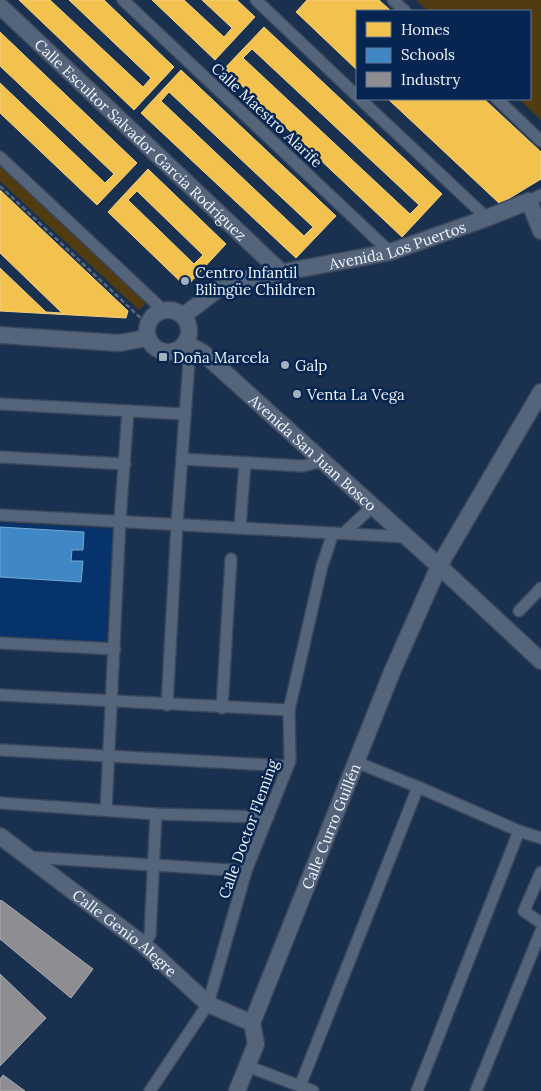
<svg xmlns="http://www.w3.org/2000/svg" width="541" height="1091" viewBox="0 0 541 1091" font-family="Lora,serif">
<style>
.built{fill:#07336c}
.green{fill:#513c12}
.homes{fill:#f2c14e;stroke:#f1d182;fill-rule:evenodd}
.schools{fill:#3f88c5;stroke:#74a9d6}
.industry{fill:#8d8d92;stroke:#abacb2}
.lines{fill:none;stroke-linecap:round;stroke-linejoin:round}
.street-casing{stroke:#3a465a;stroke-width:14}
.secondary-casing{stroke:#3a465a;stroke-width:19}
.path{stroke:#59677d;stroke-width:2.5;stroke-dasharray:5 2.5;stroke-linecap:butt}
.street{stroke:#54647b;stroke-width:11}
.secondary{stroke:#54647b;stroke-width:16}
.poi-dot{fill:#a5b0bf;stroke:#062550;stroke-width:2}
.labels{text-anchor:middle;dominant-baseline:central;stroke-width:5;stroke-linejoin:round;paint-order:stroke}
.street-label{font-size:15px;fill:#f0f5fc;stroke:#062550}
.poi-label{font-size:15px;fill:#f0f5fc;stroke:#062550;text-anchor:start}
</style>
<rect width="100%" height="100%" fill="#1a304f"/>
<polygon class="built" points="0,523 112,529 106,642 0,636"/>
<g class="green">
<polygon points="416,0 541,0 541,120 519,99 530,99 530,11 428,11"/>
<polygon points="0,165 146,303 139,310 0,181"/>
</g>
<g class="homes">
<polygon points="19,0 50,0 143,87 151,78 69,0 104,0 174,67 134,110"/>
<polygon points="152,0 184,0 224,37 232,28 202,0 237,0 255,17 215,60"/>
<polygon points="307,0 379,0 391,11 357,11 357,70 296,12"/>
<path d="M264,27L442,194L402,237L224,69ZM252,49L419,205L410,214L243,58Z"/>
<polygon points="0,32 137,163 97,205 0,113 0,83 105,183 114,174 0,66"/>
<path d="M181,70L336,216L296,258L141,113ZM169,92L313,227L304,236L161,101Z"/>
<polygon points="388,99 484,99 541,152 541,179 500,204"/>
<path d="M148,169L226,244L186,287L108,212ZM137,191L203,255L194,264L128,200Z"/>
<polygon points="0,190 128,311 126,318 0,311 0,268 46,312 62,313 0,253"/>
</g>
<polygon class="schools" points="0,527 84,532 83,550 72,550 71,561 83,561 81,582 0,577"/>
<g class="industry">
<polygon points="1,900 93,969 71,998 0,939 0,902"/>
<polygon points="0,974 46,1018 0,1066"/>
<polygon points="3,1075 25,1091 0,1091 0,1079"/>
</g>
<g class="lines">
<defs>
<g id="street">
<polyline points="123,0 390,252"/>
<polyline points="256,0 357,96"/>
<polyline points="393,0 405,11"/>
<polyline points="360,99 487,218"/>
<polyline points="497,99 541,141"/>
<polyline points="0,157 163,310"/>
<polyline points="529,201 541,195"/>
<polyline points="0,404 185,414"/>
<polyline points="0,457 125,464"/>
<polyline points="182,459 303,466 323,461"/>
<polyline points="0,515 406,537"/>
<polyline points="240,527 245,463"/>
<polyline points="344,533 373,506"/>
<polyline points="519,611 541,588"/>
<polyline points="0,643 115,649"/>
<polyline points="0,695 289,710"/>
<polyline points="167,705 177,524 189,362 202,352"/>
<polyline points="222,708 231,559"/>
<polyline points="0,750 288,766"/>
<polyline points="356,762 418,787 519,831 541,838"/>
<polyline points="0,803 156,814 268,817"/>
<polyline points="106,810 120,520 128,411"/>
<polyline points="28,857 246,871"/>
<polyline points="541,872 524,911 541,923"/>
<polyline points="144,945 150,935 156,814"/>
<polyline points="247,1066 313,1091"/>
<polyline points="300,1086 418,787"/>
<polyline points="150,1091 208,1004 246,871 290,761 289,710 322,566 333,533"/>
<polyline points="417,1091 519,831"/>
<polyline points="476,1091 541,931"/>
</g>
<g id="secondary">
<path id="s1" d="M0,6L281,272"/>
<circle cx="168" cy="331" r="21"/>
<path id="s2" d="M183,316L226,283L390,252L487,218L529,201L541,231"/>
<polyline points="0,335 119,343 147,338"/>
<path id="s3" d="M185,343L202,352L439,566L541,661"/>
<path id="s4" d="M0,836L144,945L208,1004L252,1023"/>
<path id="s5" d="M237,1091L256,1044L252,1023L392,672L439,566L541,392"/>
</g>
</defs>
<use href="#street" class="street-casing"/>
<use href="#secondary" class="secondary-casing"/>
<polyline class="path" points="0,186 146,323"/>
<use href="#street" class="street"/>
<use href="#secondary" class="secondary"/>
</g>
<g class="poi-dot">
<circle cx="185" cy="281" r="5"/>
<rect x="158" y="352" width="10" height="10" rx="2.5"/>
<circle cx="285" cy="365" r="5"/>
<circle cx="297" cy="394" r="5"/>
</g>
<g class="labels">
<g class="street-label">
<text transform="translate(267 115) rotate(43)">Calle Maestro Alarife</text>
<text stroke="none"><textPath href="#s1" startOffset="194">Calle Escultor Salvador García Rodríguez</textPath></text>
<text stroke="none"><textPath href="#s2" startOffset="230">Avenida Los Puertos</textPath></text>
<text stroke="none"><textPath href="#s3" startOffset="169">Avenida San Juan Bosco</textPath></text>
<text stroke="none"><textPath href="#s5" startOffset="284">Calle Curro Guillén</textPath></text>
<text transform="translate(248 829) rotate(-70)">Calle Doctor Fleming</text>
<text stroke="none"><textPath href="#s4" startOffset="158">Calle Genio Alegre</textPath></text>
</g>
<g class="poi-label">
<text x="195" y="272">Centro Infantil<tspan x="195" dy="17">Bilingüe Children</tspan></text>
<text x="173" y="357">Doña Marcela</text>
<text x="295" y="365">Galp</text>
<text x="307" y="394">Venta La Vega</text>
</g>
</g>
<rect x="356" y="10" width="175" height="90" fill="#062550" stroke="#647895"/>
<rect x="366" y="22" width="25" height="15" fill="#f2c14e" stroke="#647895"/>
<text x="401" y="35" font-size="15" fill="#f0f5fc">Homes</text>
<rect x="366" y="48" width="25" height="15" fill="#3f88c5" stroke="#647895"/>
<text x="401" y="60" font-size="15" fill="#f0f5fc">Schools</text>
<rect x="366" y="72" width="25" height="15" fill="#8d8d92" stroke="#647895"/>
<text x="401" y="85" font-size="15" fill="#f0f5fc">Industry</text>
</svg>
